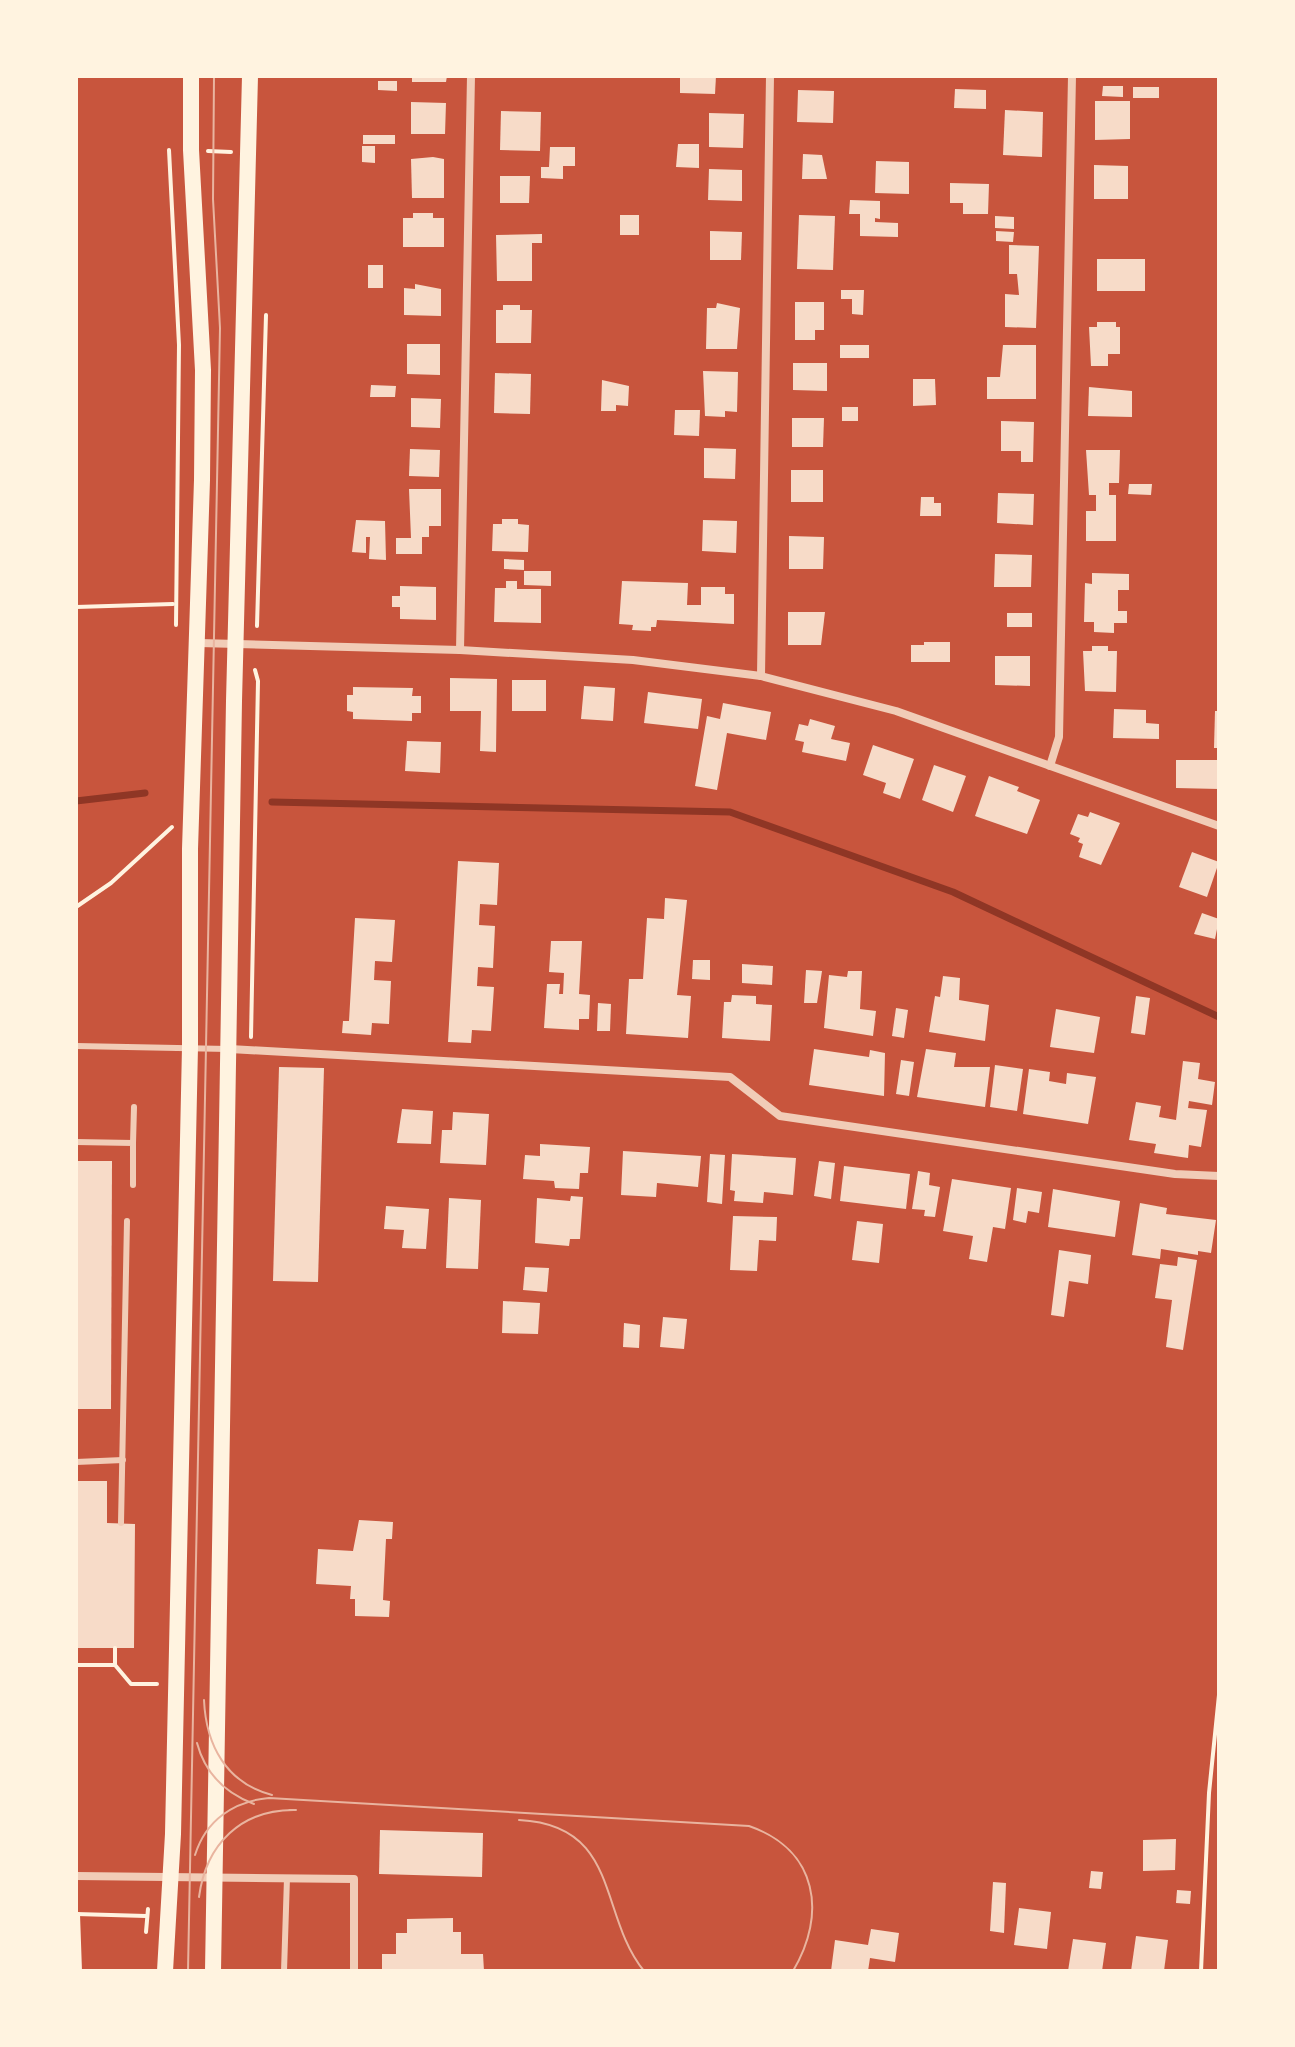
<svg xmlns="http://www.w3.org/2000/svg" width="1295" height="2047" viewBox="0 0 1295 2047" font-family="Rubik,sans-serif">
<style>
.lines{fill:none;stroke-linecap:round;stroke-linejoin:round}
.stream{stroke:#8f3625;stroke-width:7}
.building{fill:#f7dbc8}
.path{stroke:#fff3e0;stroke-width:4}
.service{stroke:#f1ccb7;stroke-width:6}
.minor{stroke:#f1ccb7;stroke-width:8}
.secondary{stroke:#fff3e0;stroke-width:16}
.tram{stroke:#e9b49f;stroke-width:2}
</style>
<rect width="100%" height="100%" fill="#c8553d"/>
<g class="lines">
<g class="stream">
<polyline points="76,801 145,793"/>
<polyline points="272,802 730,812 953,892 1219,1017"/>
</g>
</g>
<g class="building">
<polygon points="412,76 447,76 446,82 412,82"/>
<polygon points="680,76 716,76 715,94 680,93"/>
<polygon points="378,81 397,81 397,91 378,90"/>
<polygon points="1103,86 1123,86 1123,97 1102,96"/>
<rect x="1133" y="87" width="26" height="11"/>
<polygon points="955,89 986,90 986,109 954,108"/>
<polygon points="798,90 834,91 833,123 797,122"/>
<polygon points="1095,101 1130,101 1130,139 1095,140"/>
<polygon points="411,102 446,103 445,134 411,134"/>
<polygon points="1005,110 1043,112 1042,157 1003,155"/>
<polygon points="501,111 541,112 540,151 500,150"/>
<polygon points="709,113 744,114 743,148 709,147"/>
<rect x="363" y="135" width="32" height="9"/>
<polygon points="678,144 699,144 699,168 676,167"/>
<polygon points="362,146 375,146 375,163 362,162"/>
<polygon points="550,147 575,147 575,166 563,166 563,179 541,178 541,167 549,167"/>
<polygon points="803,154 822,155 827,179 802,179"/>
<polygon points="433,157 444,159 444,198 412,198 411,159"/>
<polygon points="876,161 909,162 909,194 875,193"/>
<polygon points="1094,165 1128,166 1128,199 1094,199"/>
<polygon points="709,169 742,170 742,201 708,200"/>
<polygon points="500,176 530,176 529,203 500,203"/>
<polygon points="950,183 989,184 988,214 963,214 963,203 950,203"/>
<polygon points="850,200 880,201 880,219 875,218 875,222 898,223 898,237 860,236 860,214 849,214"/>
<polygon points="413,213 433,213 433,218 444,218 444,247 403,247 403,218 413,218"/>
<rect x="620" y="215" width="19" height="20"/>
<polygon points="799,215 835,216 833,270 797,269"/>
<polygon points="995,216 1014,217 1014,229 995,228"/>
<polygon points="710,231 742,232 741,260 710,260"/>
<polygon points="996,231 1014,232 1013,242 996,241"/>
<polygon points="542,234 542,243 532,243 532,281 497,281 496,235"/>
<polygon points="1009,245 1039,246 1036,328 1005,327 1005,294 1019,295 1017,274 1009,274"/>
<rect x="1097" y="259" width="48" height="32"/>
<rect x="368" y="265" width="15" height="23"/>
<polygon points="415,284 441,289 441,316 404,315 404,288 415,289"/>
<polygon points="841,290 864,290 863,315 852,314 852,299 841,299"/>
<polygon points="795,302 824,302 824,330 815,330 815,340 795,340"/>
<polygon points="717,303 740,308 737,349 706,349 707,308 716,308"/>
<polygon points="503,305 520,305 520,310 532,310 531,343 496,343 496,310 503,310"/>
<polygon points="1097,322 1116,322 1116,327 1120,327 1120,354 1108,354 1108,366 1091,366 1089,327 1097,327"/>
<polygon points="407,344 440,344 440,375 407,374"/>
<rect x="840" y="345" width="29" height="13"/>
<polygon points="1003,345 1036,345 1036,399 987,399 987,377 1000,377"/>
<polygon points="793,363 827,363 827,391 793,390"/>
<polygon points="703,371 738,372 737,412 725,411 725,417 705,416"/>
<polygon points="495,373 531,374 530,414 494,413"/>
<polygon points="913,379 935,379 936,405 913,406"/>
<polygon points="602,380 629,386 628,406 616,405 616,411 601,411"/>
<polygon points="371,385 396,386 395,397 370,397"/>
<polygon points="1089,387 1132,391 1132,417 1088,416"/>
<polygon points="411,398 441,399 440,428 411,427"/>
<rect x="842" y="407" width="16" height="14"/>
<polygon points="675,410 700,410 699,436 674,435"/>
<polygon points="792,418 824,418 823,447 792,447"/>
<polygon points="1001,421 1034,422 1033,462 1021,462 1021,451 1001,451"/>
<polygon points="704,448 736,449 735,479 704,478"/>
<polygon points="410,449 440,450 439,477 409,476"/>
<polygon points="1086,450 1120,450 1119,483 1109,483 1109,495 1116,495 1116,541 1086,541 1086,511 1096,511 1096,495 1089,495"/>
<rect x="791" y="470" width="32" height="32"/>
<polygon points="1129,484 1152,484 1151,495 1128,494"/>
<polygon points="409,489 441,489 441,526 429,526 429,537 422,537 422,554 396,554 396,538 411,538"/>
<polygon points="998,493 1034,494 1033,525 997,523"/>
<polygon points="921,497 934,497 934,503 941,503 941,516 920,516"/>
<polygon points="502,519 518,519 518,524 529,525 528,552 492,551 493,524 502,524"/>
<polygon points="356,520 385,521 386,560 369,559 370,537 366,537 366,553 352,552"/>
<polygon points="703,520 737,521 736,553 702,551"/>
<polygon points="789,536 824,537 823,569 789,569"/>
<polygon points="995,554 1032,555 1031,587 994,587"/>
<polygon points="504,559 524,560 524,570 504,569"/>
<polygon points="524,571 551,571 551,586 524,585"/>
<polygon points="1092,573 1129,574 1129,590 1118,590 1118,611 1127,611 1127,623 1114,623 1114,633 1094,632 1094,622 1084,622 1085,583 1092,584"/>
<polygon points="506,581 517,581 517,589 541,589 541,623 494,622 495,588 506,588"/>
<polygon points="622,581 688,583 687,605 701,605 701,587 725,587 725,594 734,594 734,624 657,620 656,627 651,627 651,631 632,630 633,625 619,624"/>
<polygon points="400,586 436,587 436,620 400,619 400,607 392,607 392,596 400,596"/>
<polygon points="788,612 825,612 821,645 788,645"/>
<rect x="1007" y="613" width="25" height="14"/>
<polygon points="924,642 950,642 950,662 911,662 911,645 924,645"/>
<polygon points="1092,646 1108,646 1108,651 1117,651 1116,692 1085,691 1083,651 1092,651"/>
<polygon points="995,656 1030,656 1030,686 995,685"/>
<polygon points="450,678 497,679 496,752 480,751 481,711 450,711"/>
<rect x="512" y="680" width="34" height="31"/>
<polygon points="584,686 615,688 613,721 581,719"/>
<polygon points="353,687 413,688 412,696 421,696 421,713 412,713 412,721 353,719 353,712 347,711 347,695 353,695"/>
<polygon points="648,692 702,699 698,729 644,723"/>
<polygon points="723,703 771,712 766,740 727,733 717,790 695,786 707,716 720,719"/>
<polygon points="1114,709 1146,710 1146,723 1159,724 1159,739 1113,738"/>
<polygon points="1215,711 1219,711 1219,748 1214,748"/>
<polygon points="810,719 835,726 831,739 850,743 846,761 802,752 804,742 795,740 799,724 808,726"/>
<polygon points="407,741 441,742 440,773 405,771"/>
<polygon points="873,745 914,759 900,799 883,793 886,783 863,775"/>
<polygon points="1176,760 1219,760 1219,789 1176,788"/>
<polygon points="934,765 966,776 953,812 922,800"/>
<polygon points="989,776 1019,787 1017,791 1040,800 1027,834 975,816"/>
<polygon points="1090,812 1120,823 1101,865 1079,857 1083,844 1078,842 1080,838 1070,834 1078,814 1088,817"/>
<polygon points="1192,852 1219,862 1207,897 1179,887"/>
<polygon points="458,861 499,863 497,905 480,904 479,925 495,926 493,968 478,967 477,986 494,987 491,1031 472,1030 471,1043 448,1042"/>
<polygon points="665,898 687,900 677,995 691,996 688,1038 626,1034 629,979 643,979 647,918 664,919"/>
<polygon points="1202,913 1219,919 1215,939 1194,934"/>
<polygon points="355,918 395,920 392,962 375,961 374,980 391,981 389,1024 372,1023 371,1035 342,1033 343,1021 349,1021"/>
<polygon points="551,941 582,941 579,994 590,995 589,1019 579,1019 579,1030 544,1028 547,984 560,984 559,994 563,994 564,973 549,972"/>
<polygon points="693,960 710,960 710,980 692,979"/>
<polygon points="742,964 773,966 772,985 742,983"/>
<polygon points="806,970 822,971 817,1003 804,1003"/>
<polygon points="848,971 862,971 860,1009 876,1011 873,1036 824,1028 829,975 847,977"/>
<polygon points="943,976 960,978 959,1000 989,1005 985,1041 929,1032 935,996 940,997"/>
<polygon points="732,995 756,996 756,1004 772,1005 770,1041 722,1038 724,1002 731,1002"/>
<polygon points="1136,996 1150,998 1145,1035 1131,1033"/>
<polygon points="598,1003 611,1004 610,1031 597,1031"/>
<polygon points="896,1008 908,1010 904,1038 892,1036"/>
<polygon points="1056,1009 1100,1017 1094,1053 1050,1047"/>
<polygon points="814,1049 869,1057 870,1050 885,1053 884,1096 809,1085"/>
<polygon points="926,1049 956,1053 954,1067 990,1067 985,1107 917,1097"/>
<polygon points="901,1060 914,1062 909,1096 896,1094"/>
<polygon points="1183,1061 1200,1063 1198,1079 1215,1082 1212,1105 1189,1101 1188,1108 1207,1110 1201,1147 1189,1145 1188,1158 1154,1153 1156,1144 1129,1140 1136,1102 1161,1106 1159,1117 1176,1120"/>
<polygon points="995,1065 1023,1069 1017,1111 990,1107"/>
<polygon points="279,1067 324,1068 318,1282 273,1281"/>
<polygon points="1029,1069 1050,1072 1049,1081 1066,1084 1067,1073 1096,1077 1088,1124 1023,1114"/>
<polygon points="402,1109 433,1111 431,1144 397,1143"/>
<polygon points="453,1112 489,1114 486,1165 440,1163 442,1130 452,1130"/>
<polygon points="540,1144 590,1147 588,1173 580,1173 579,1189 555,1188 554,1181 523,1179 525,1155 540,1156"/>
<polygon points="623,1151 701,1156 698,1187 657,1183 656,1197 621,1195"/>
<polygon points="710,1154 725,1155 722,1204 707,1202"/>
<polygon points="732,1154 796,1158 793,1195 764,1192 763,1203 734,1201 735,1191 730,1190"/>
<polygon points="76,1161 112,1161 111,1409 76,1409"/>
<polygon points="819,1161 835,1163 831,1199 814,1196"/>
<polygon points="844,1166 910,1174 906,1209 840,1201"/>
<polygon points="918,1171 930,1173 929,1185 940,1187 935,1217 924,1216 925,1210 912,1209"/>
<polygon points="952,1179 1011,1188 1005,1229 993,1227 987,1262 969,1259 973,1236 943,1231"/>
<polygon points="1017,1188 1042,1192 1039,1213 1028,1211 1026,1223 1013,1220"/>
<polygon points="1053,1189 1120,1201 1115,1237 1048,1227"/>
<polygon points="571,1196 583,1197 580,1239 570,1239 569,1246 535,1243 537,1198 570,1201"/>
<polygon points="449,1198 481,1200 478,1269 446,1268"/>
<polygon points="1140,1203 1167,1208 1166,1214 1216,1220 1211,1253 1198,1251 1198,1255 1161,1249 1160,1259 1132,1255"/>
<polygon points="386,1206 429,1209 426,1249 402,1248 404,1230 384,1229"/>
<polygon points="733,1216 777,1217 776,1241 759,1240 757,1271 730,1270"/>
<polygon points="857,1221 883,1224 879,1263 852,1260"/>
<polygon points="1059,1250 1091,1255 1088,1284 1069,1281 1064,1317 1051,1315"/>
<polygon points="1178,1257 1197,1260 1183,1350 1166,1347 1172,1300 1155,1298 1160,1264 1177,1266"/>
<polygon points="525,1267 549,1268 547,1292 523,1290"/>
<polygon points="503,1301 540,1303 538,1334 502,1333"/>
<polygon points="663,1317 687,1319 684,1349 660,1347"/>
<polygon points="624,1323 640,1325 639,1348 623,1347"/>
<polygon points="76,1481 107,1481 107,1523 135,1524 134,1648 76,1648"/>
<polygon points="359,1520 393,1522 392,1539 386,1539 383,1600 390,1601 389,1617 355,1616 355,1599 350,1599 351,1586 316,1584 318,1549 353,1551"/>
<polygon points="380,1830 483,1833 482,1877 379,1874"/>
<polygon points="1176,1839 1175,1870 1143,1871 1143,1840"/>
<polygon points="1091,1871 1103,1872 1101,1889 1089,1888"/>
<polygon points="993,1882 1006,1883 1004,1933 990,1931"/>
<polygon points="1177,1890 1191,1891 1190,1904 1176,1903"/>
<polygon points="1019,1908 1051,1912 1047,1949 1014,1945"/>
<polygon points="453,1918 453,1932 461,1932 461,1954 483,1954 484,1971 382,1971 382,1954 396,1954 396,1933 407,1933 407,1919"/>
<polygon points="871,1929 899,1933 895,1962 870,1958 868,1971 831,1971 835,1940 868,1945"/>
<polygon points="1136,1936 1168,1940 1164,1971 1131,1971"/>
<polygon points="1073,1939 1106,1943 1102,1971 1068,1971"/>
</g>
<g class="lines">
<g class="path">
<polyline points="169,150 179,345 176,625"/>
<polyline points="208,151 231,152"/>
<polyline points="76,607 173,604"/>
<polyline points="257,626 266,315"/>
<polyline points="76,907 111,883 172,827"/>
<polyline points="251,1037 258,681 255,670"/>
<polyline points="76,1665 115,1665 115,1648"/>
<polyline points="115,1665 131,1684 157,1684"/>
<polyline points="76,1914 146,1916"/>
<polyline points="78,1914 80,1971"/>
<polyline points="146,1932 148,1909"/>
<polyline points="1201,1971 1209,1793 1219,1695"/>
</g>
<g class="service">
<polyline points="76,1046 228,1049"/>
<polyline points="76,1142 133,1143 133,1185"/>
<polyline points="133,1143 134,1107"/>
<polyline points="76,1462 123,1460"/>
<polyline points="121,1523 127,1221"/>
<polyline points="284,1971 287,1878"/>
</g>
<g class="minor">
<polyline points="199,643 460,650 633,660 761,676 896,711 1219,826"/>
<polyline points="460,650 471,76"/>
<polyline points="761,676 770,76"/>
<polyline points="1050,766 1059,737 1072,76"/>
<polyline points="230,1049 730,1077 780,1116 1175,1174 1219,1176"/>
<polyline points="76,1876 354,1879 354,1971"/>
</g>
<g class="secondary">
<polyline points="165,1971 173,1834 190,1047 190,849 202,480 203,370 191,150 191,76"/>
<polyline points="213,1971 234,701 250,76"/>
</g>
<g class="tram">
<path d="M204,1700C206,1745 226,1783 272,1795"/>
<path d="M197,1743C205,1773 225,1793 254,1804"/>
<path d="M519,1820C621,1825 598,1915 644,1971"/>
<path d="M195,1855C206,1820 234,1801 269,1798L749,1826C818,1850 827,1914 793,1971"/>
<path d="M199,1897C206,1844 241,1809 296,1810H289"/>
<polyline points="188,1971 220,328 213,199 214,76"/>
</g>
</g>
<rect width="1295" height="2047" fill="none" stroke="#fff3e0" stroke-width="156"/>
</svg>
